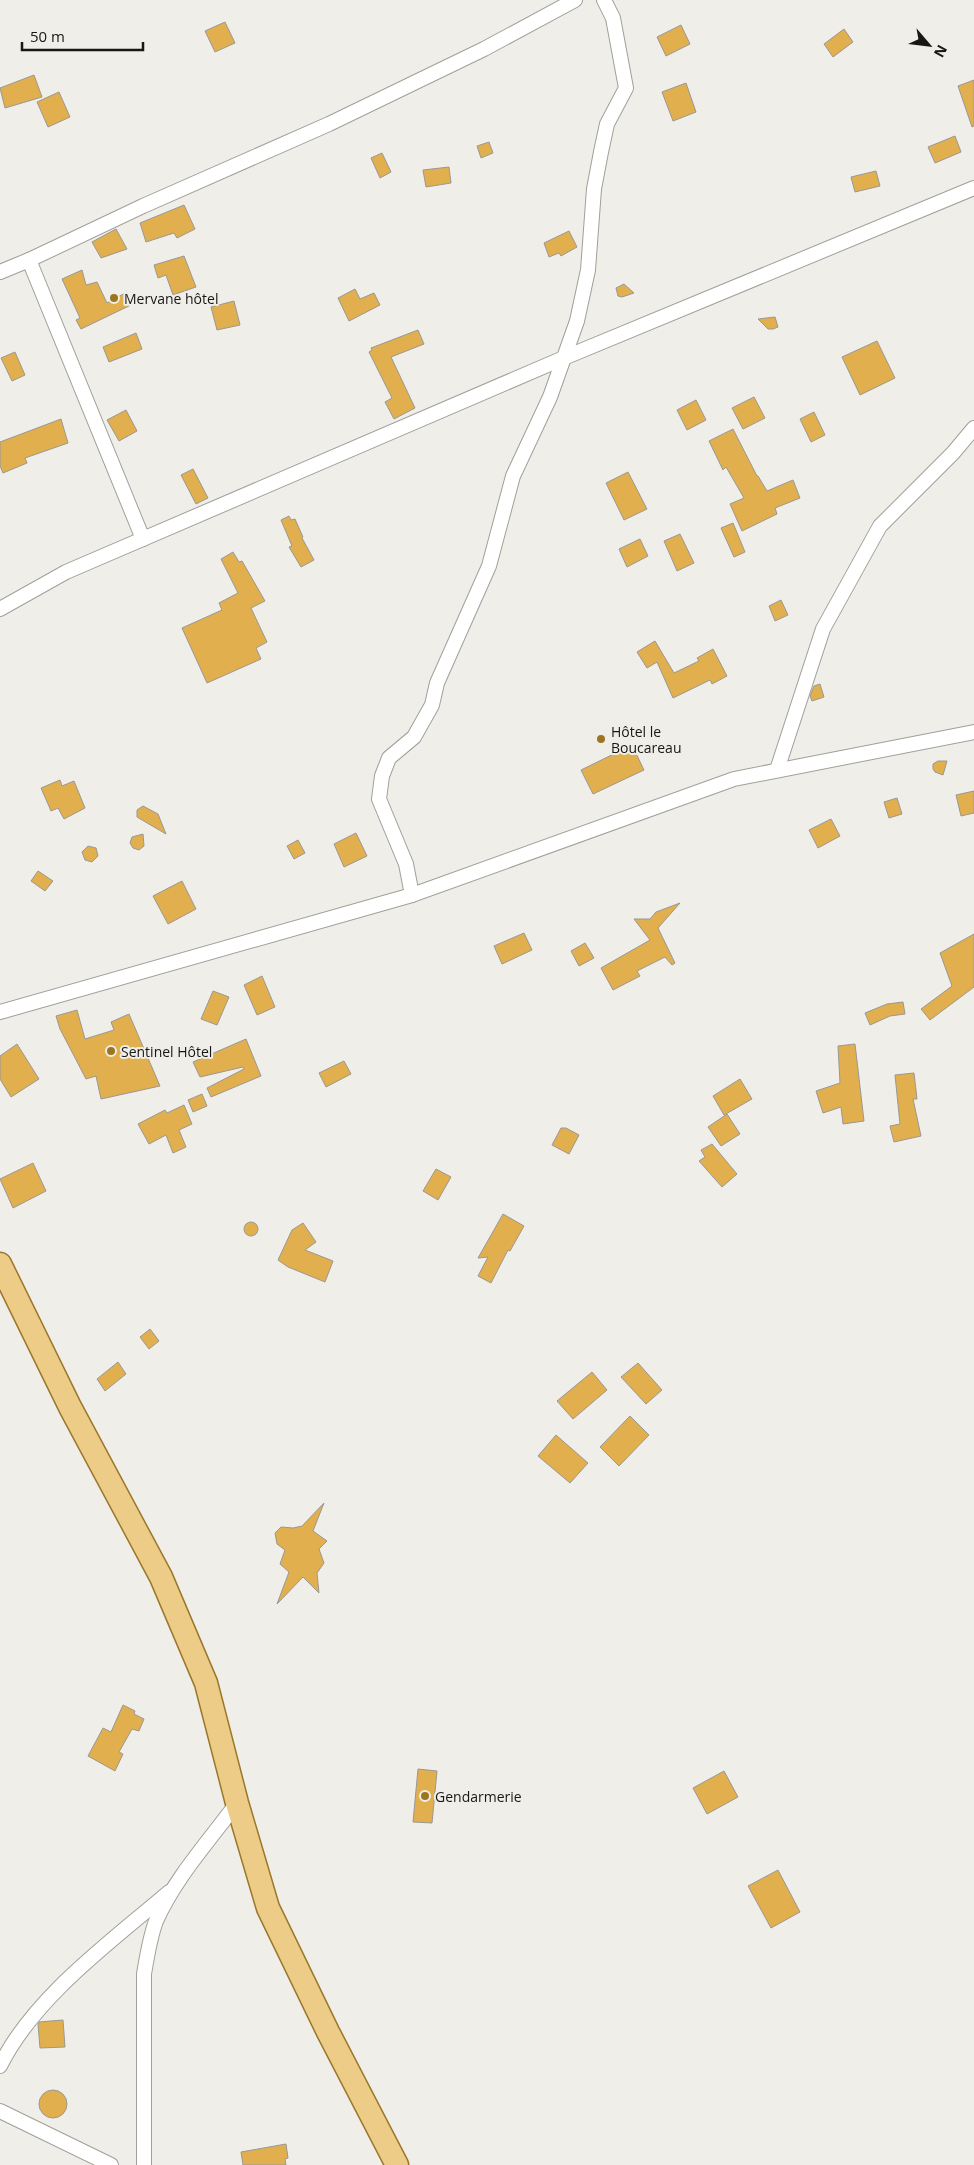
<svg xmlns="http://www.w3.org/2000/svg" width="974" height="2165" viewBox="0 0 974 2165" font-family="'Open Sans',sans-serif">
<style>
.building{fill:#e1af4d;stroke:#9a9893}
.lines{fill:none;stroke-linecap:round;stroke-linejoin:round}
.street-casing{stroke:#a29f9a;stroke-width:16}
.primary-casing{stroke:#9a772b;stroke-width:25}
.street{stroke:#fff;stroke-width:14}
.primary{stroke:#eccc87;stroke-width:22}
.poi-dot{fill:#9c7521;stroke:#f0eee8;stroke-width:2}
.labels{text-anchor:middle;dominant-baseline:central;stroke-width:4;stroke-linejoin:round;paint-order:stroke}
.poi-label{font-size:14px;fill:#181716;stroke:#f0eee8;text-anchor:start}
</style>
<rect width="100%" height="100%" fill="#f0eee8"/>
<g class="building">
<polygon points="225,22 235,43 215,52 205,31"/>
<polygon points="681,25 690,44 666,56 657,37"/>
<polygon points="844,29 853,42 833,57 824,44"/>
<polygon points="34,75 42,97 5,108 0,88"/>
<polygon points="974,80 974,126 972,127 958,86"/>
<polygon points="686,83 696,112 673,121 662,92"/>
<polygon points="59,92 70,117 48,127 37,102"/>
<polygon points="955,136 961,152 935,163 928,147"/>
<polygon points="489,142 493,153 481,158 477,146"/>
<polygon points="382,153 391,172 380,178 371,158"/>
<polygon points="449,167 451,183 426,187 423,170"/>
<polygon points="876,171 880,186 855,192 851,177"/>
<polygon points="184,205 195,229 177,238 174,233 146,242 140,223"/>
<polygon points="116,229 127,249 101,258 92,242"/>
<polygon points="569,231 577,247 561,256 559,253 549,257 544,243"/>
<polygon points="184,256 196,287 173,295 166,275 158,278 154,265"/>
<polygon points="82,270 86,285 97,282 107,303 127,292 133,304 81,329 76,320 80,318 62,279"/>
<polygon points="624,284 634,293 622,297 618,296 616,288"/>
<polygon points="355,289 360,299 374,293 380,305 349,321 338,298"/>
<polygon points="234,301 240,325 217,330 211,307"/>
<polygon points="775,317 778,327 773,329 768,329 758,319"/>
<polygon points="418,330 424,344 391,357 415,408 394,419 385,402 392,398 369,352 372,350 371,348"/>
<polygon points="136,333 142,349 109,362 103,347"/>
<polygon points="877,341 895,378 860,395 842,357"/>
<polygon points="15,352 25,375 12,381 1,358"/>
<polygon points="754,397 765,418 743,429 732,408"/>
<polygon points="696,400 706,420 687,430 677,410"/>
<polygon points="126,410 137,431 119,441 107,420"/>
<polygon points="814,412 825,435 811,442 800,419"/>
<polygon points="61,419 68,443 25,458 27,463 3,473 0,466 0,442"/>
<polygon points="733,429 757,476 758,476 767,491 793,480 800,498 775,508 777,514 742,531 730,504 744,498 726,467 723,470 709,441"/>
<polygon points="193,469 208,498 196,504 181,475"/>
<polygon points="628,472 647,509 624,520 606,483"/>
<polygon points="289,516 291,520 295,519 303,537 302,538 314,560 301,567 289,547 292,546 281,520"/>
<polygon points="733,523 745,552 734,557 721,528"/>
<polygon points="680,534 694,563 677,571 664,541"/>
<polygon points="640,539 648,556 627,567 619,549"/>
<polygon points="233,552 239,562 242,561 265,601 251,608 267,642 256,648 261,659 207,683 182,628 222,610 219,603 238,593 221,559"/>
<polygon points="781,600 788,615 775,621 769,606"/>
<polygon points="655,641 674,673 699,661 697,658 713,649 727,676 712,684 710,680 673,698 657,662 647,668 637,652"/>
<polygon points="820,684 824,697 812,701 810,696 814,686"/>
<polygon points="632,745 644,770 593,794 581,770"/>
<polygon points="938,761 947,761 943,775 935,772 933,769 933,764"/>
<polygon points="60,780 62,786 74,781 85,808 64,819 58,808 51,811 41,788"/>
<polygon points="974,791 974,813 961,816 956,795"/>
<polygon points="897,798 902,814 889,818 884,802"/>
<polygon points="143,806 158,814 166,834 137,817 137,810"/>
<polygon points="831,819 840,836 818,848 809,830"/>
<polygon points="356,833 367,856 344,867 334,844"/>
<polygon points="143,834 144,846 139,850 133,848 130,843 132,837"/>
<polygon points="298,840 305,853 294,859 287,846"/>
<polygon points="88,846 96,848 98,856 92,862 85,860 82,852"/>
<polygon points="38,871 53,881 45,891 31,881"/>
<polygon points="182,881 196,909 168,924 153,896"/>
<polygon points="680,903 658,928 675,963 672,965 665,957 637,971 640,976 613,990 601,968 650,940 634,919 650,919 656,912"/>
<polygon points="524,933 532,950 502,964 494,946"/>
<polygon points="974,934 974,987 930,1020 921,1009 952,986 940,953"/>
<polygon points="585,943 594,958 579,966 571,951"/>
<polygon points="262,976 275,1007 257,1015 244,985"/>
<polygon points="213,991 229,997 217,1025 201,1019"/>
<polygon points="903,1002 905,1014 890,1016 870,1025 865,1013 887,1004"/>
<polygon points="77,1010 85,1039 114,1030 111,1022 129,1014 160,1086 101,1099 96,1076 86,1079 60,1029 56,1016"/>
<polygon points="246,1039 261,1076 211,1097 207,1088 244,1069 243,1067 200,1077 193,1062"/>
<polygon points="17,1044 39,1079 11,1097 0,1079 0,1056"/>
<polygon points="855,1044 864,1121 843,1124 841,1107 823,1113 816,1091 840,1083 838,1046"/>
<polygon points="344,1061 351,1074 326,1087 319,1073"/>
<polygon points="914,1073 917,1099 913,1099 921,1136 894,1142 890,1126 900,1124 895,1075"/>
<polygon points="740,1079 752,1099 724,1115 713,1096"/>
<polygon points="202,1094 207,1106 193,1112 188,1100"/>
<polygon points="184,1105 192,1124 179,1130 186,1147 173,1153 166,1135 149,1144 138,1124 165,1110 167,1113"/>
<polygon points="727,1114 740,1134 721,1146 708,1127"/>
<polygon points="561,1128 566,1128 579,1135 569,1154 552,1145"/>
<polygon points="712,1144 737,1174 722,1187 699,1161 705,1157 701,1150"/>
<polygon points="33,1163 46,1191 13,1208 0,1179"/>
<polygon points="436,1169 451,1177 438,1200 423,1191"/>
<polygon points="503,1214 524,1226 510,1251 508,1250 491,1283 478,1276 488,1257 478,1258"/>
<circle cx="251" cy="1229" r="7"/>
<polygon points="303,1223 316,1242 305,1250 333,1261 325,1282 288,1267 278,1260 292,1230"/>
<polygon points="150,1329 159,1341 149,1349 140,1337"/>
<polygon points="118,1362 126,1374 105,1391 97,1379"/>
<polygon points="638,1363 662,1390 646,1404 621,1377"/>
<polygon points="592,1372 607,1390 573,1419 557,1401"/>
<polygon points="630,1416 649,1435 619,1466 600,1447"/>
<polygon points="556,1435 588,1463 570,1483 538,1456"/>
<polygon points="324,1503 313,1531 327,1541 319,1549 324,1563 317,1573 319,1593 303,1577 277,1604 289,1572 280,1564 285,1550 277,1544 275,1533 281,1527 293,1528 302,1526"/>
<polygon points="123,1705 135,1711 134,1714 144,1719 139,1731 132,1729 119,1752 123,1754 115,1771 88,1756 103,1728 111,1732"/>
<polygon points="418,1769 437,1771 432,1823 413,1822"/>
<polygon points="724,1771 738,1797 707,1814 693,1788"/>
<polygon points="778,1870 800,1912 771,1928 748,1886"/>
<polygon points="63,2020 65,2047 40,2048 38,2024 39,2022"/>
<circle cx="53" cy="2104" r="14"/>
<polygon points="286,2144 288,2158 285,2159 286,2165 243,2165 241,2152"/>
</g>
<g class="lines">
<defs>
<g id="street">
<polyline points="29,260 143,539"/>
<polyline points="0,272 29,260 143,206 329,124 484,49 575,0"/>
<polyline points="0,609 66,572 566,357 974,188"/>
<polyline points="777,770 823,629 880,526 953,453 974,428"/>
<polyline points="412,895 406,864 379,799 382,776 389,758 414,737 432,705 437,683 489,566 513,476 550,397 577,321 588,270 594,189 601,152 607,124 626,88 613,18 604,0"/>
<polyline points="0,1012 412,895 734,779 974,732"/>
<path d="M0,2066C34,1997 112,1941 169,1892"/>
<polyline points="0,2111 111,2165"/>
<path d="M144,2165V1974C147,1956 150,1937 156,1921C175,1878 209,1841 237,1803"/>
</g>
<polyline id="primary" points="0,1264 70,1407 161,1577 206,1683 237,1803 268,1908 328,2032 397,2165"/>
</defs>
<use href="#street" class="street-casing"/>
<use href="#primary" class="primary-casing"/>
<use href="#street" class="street"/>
<use href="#primary" class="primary"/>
</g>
<g class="poi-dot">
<circle cx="114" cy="298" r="5"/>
<circle cx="601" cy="739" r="5"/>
<circle cx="111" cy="1051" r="5"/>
<circle cx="425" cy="1796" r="5"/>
</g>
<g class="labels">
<g class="poi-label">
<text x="124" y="298">Mervane hôtel</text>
<text x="611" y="731">Hôtel le<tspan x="611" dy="16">Boucareau</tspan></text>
<text x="121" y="1051">Sentinel Hôtel</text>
<text x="435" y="1796">Gendarmerie</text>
</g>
</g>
<g transform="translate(929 45) rotate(118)" stroke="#f0eee8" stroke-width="4" paint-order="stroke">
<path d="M0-4L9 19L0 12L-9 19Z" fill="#181716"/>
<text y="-8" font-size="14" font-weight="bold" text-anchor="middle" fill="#181716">N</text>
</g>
<path d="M22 42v8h121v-8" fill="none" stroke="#181716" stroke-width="2.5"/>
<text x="30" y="42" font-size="15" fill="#181716" stroke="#f0eee8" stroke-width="4" paint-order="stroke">50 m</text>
</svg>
